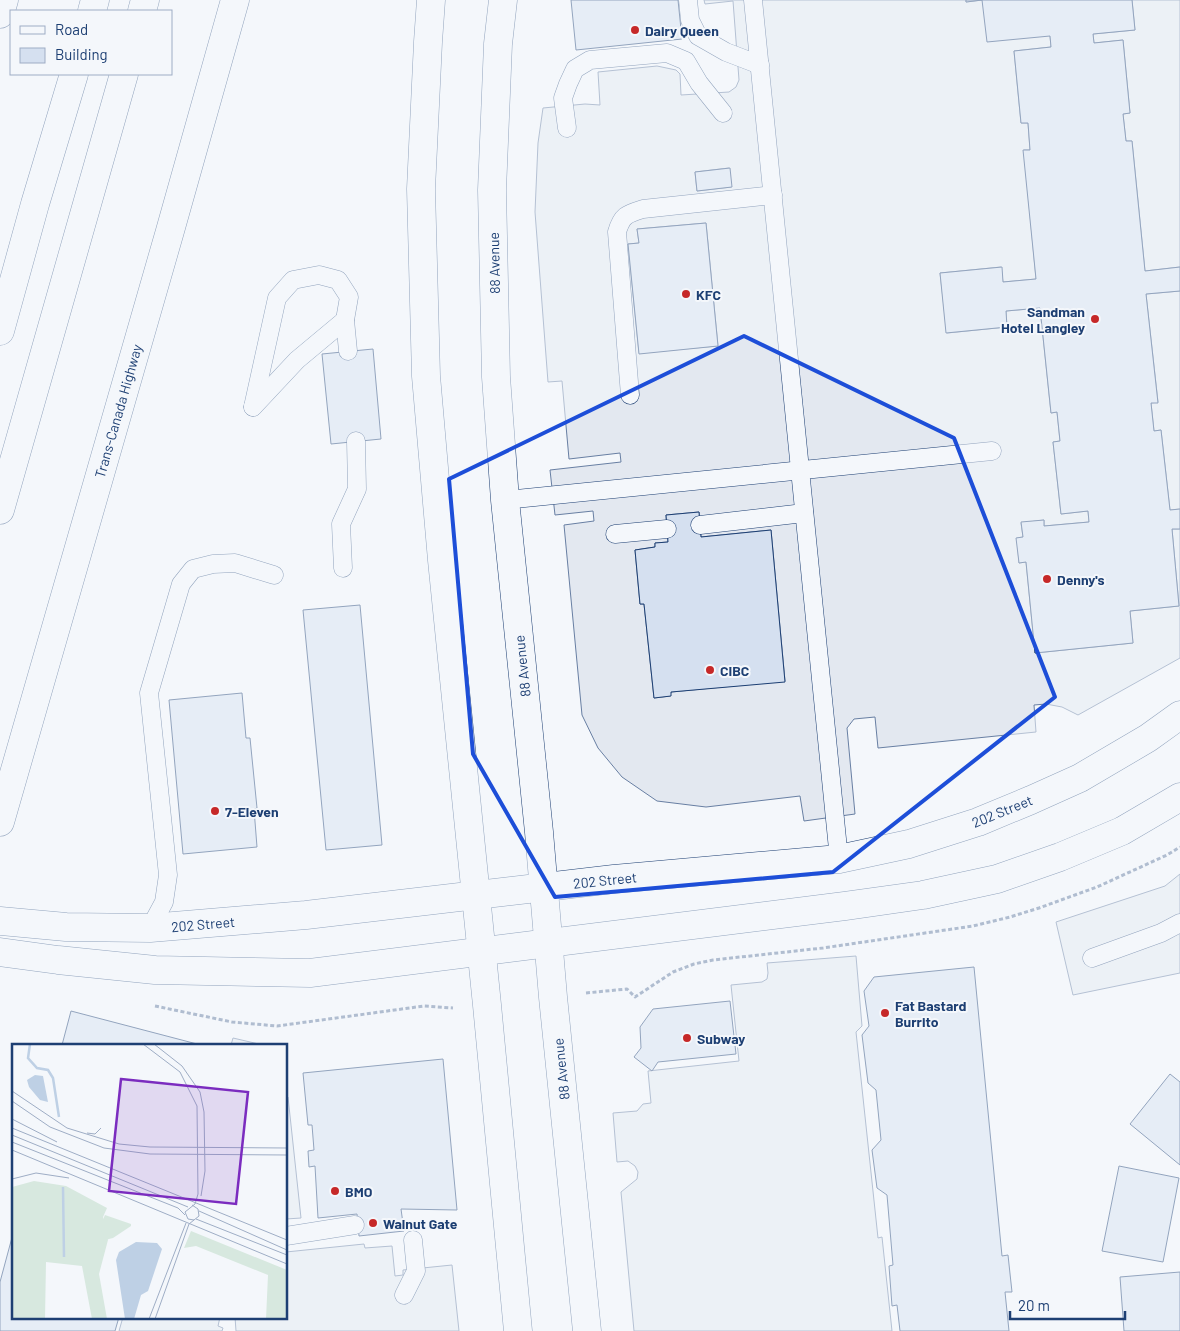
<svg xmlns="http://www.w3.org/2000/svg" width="1180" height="1331" viewBox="0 0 1180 1331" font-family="Barlow,sans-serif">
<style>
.parking{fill:#e3e8f0;stroke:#687fa3;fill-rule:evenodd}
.building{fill:#d5e0f0;stroke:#1d3f73}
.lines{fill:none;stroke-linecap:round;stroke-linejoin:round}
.lane-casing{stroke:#1d3f73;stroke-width:19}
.secondary-casing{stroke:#1d3f73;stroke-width:29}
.highway-casing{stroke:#1d3f73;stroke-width:29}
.path{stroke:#5e769c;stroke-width:3;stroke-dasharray:4 2.5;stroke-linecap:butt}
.lane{stroke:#f4f7fb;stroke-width:18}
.secondary{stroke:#f4f7fb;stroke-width:28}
.highway{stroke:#f4f7fb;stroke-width:28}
.marked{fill:none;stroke:#1d4ed8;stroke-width:4;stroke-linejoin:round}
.poi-dot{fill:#c62828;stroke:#f4f7fb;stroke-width:2}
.labels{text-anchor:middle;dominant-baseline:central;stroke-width:4;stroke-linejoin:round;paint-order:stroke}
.poi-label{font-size:14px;font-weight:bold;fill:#1d3f73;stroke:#f4f7fb;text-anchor:start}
.street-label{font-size:14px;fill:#1d3f73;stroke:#f4f7fb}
.inset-river{fill:none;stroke:#bed0e5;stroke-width:2.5}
.inset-road{fill:none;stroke:#9eadc5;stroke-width:1}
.view{fill:#7b2cbf;fill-opacity:0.15;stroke:#7b2cbf;stroke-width:2.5}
.inset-edge{fill:none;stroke:#1d3f73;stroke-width:2.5}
</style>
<rect width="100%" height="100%" fill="#f4f7fb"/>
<g class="parking">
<path d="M704,0H966V2L982,0L1050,36L1051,47L1014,51L1021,123H1028L1030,150H1024L1036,279L1003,282L1001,267L940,273L947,333L1007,327L1006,311L1040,308L1051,413L1057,412L1060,441L1053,442L1061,514L1088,511L1089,522L1044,526V520L1021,523L1023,537L1017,538L1019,563L1026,562L1035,653L1133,643L1130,611L1179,606L1172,529H1180V658L1078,715L1062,707L1046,704L1034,705L1036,732L878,748L875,717L854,719L847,728L855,814L804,821L800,796L706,807L657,801L622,777L598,748L582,715L564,525L594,521L593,511L555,515L550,470L621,462L620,453L569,459L562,381L548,382L535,212L538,143L543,108L585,104L600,105L598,72L657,66L676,70L680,74L681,95L729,92L736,87L739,80L733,1L705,4ZM729,168L731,187L697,191L695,172ZM706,223L718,346L639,353L628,244L639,243L637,229ZM699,512L701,537L771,530L785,681L671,692L670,696L654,698L644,604H640L635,550L655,547V543L668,542L666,515Z"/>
<polygon points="1132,0 1180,0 1180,267 1145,271 1132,141 1126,141 1123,114 1130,113 1123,40 1094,43 1093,34 1135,30"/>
<polygon points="1180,291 1180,509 1170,510 1161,430 1154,431 1151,403 1158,402 1146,294"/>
<polygon points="1180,874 1180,973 1073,995 1056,922 1165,886"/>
<polygon points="856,956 862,1026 856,1032 878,1238 882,1237 892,1331 634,1331 621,1192 637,1179 638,1172 635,1166 628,1161 617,1162 613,1113 637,1111 643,1104 651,1103 648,1071 739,1061 731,985 762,982 767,979 768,973 767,963"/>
<polygon points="233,1038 263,1045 231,1045"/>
<polygon points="286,1097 288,1097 301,1218 286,1219"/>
<polygon points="364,1244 365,1248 392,1246 395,1276 403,1275 403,1270 452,1265 459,1331 236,1331 235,1317 286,1317 286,1252"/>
<polygon points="123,1317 220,1317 218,1326 223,1328 222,1331 119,1331"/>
</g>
<g class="building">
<polygon points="571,0 678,0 682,39 576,50"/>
<polygon points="966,0 1132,0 1135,30 1093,34 1094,43 1123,40 1130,113 1123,114 1126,141 1132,141 1145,271 1180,267 1180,291 1146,294 1158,403 1151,403 1154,431 1161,430 1170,510 1180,509 1180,529 1172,529 1179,606 1130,611 1133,643 1035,653 1026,562 1019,563 1016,538 1023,537 1021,522 1044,520 1044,526 1089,522 1088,511 1061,514 1053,442 1060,441 1057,412 1051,413 1040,308 1006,311 1007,327 946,333 940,273 1002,267 1003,282 1036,279 1023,150 1030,150 1028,123 1021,123 1014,51 1051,47 1050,36 987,42 982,0 966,2"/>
<polygon points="730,168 732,187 697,191 695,172"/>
<polygon points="706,223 718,346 639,354 628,244 639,243 637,229"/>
<polygon points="373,349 381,439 331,444 322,354"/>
<polygon points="699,512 701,537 771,530 785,682 671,692 671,696 654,698 644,604 640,604 635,550 655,547 655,543 668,542 666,515"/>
<polygon points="360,605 382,845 326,850 303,610"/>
<polygon points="242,693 246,738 250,738 257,808 254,809 257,847 183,854 169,700"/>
<polygon points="974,967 1002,1256 1008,1255 1012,1292 1005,1292 1009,1331 900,1331 897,1305 892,1306 889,1266 893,1265 887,1195 877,1188 872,1150 881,1140 876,1090 868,1083 862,1035 869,1026 864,991 874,977"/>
<polygon points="730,1001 736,1054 658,1062 652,1071 634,1057 641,1048 640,1027 653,1009"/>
<polygon points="71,1011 197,1044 197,1045 62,1045"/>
<polygon points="443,1059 457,1210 401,1209 404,1231 359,1236 357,1214 318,1218 315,1166 309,1167 308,1151 314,1150 312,1125 308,1125 303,1073"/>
<polygon points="1170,1074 1180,1082 1180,1165 1130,1124"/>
<polygon points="1119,1166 1179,1178 1163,1262 1102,1251"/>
<polygon points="14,1230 14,1317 119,1317 115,1331 0,1331 0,1282"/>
<polygon points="1180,1272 1180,1331 1124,1331 1120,1277"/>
</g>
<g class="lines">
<defs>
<g id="lane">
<polyline points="688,0 690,20 698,36 726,52 760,65"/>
<polyline points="753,0 839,859"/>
<polyline points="567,128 563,98 568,84 575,69 590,60 667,53 686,61 699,83 723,113"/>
<path d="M630,395L617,232C622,215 627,214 643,209L773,195"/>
<polyline points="253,407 277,298 293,280 319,275 338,280 349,297 345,320 348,351"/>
<polyline points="253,407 297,360 345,320"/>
<polyline points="505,500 992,451"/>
<polyline points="700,525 804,513"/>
<polyline points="615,534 667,529"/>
<polyline points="343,568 341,524 357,489 356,441"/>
<polyline points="150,928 164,902 168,875 149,693 181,584 193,569 213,564 235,563 274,575"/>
<polyline points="1092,958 1161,933 1180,923"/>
<polyline points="286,1236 355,1225"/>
<polyline points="404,1295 416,1271 413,1240"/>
</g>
<g id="secondary">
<polyline points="431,0 428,42 421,189 426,376 442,560 487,1005 518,1331"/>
<polyline points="503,0 498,44 492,190 496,377 505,500 539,832 553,997 587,1331"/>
<polyline points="0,921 66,927 150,928 306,915 614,879 839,859 909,844 978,822 1031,800 1080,778 1148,738 1180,715"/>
<polyline points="0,952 58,960 155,970 310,973 845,906 923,895 997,879 1060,857 1122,831 1180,797"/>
</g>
<g id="highway">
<polyline points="92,11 95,0"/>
<polyline points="142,11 145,0"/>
<polyline points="0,14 4,0"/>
<polyline points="0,331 35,204 74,74"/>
<polyline points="0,510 124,74"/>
<polyline points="0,822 170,231 235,0"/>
</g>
</defs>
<use href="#lane" class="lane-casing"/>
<use href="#secondary" class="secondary-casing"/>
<use href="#highway" class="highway-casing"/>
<g class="path">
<polyline points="586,993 627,989 635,997 673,972 694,964 713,960 823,948 973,926 1010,917 1039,908 1097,887 1167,855 1180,847"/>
<polyline points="155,1006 232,1022 277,1026 424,1006 453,1008"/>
</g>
<use href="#lane" class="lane"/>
<use href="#secondary" class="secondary"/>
<use href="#highway" class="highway"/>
</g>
<path d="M0 0H1180V1331H0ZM744,336L954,438L1055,697L833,872L555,897L473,754L449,479Z" fill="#f4f7fb" fill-opacity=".55" fill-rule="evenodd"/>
<path class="marked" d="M744,336L954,438L1055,697L833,872L555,897L473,754L449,479Z"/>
<g class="poi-dot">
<circle cx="635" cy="30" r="5"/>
<circle cx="686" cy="294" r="5"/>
<circle cx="1095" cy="319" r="5"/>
<circle cx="1047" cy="579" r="5"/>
<circle cx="710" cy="670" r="5"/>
<circle cx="215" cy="811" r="5"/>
<circle cx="885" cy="1013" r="5"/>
<circle cx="687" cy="1038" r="5"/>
<circle cx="335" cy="1191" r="5"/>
<circle cx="373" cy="1223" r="5"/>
</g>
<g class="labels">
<g class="poi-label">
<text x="645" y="30">Dairy Queen</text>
<text x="696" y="294">KFC</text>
<text x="1085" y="311" text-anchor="end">Sandman<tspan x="1085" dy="16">Hotel Langley</tspan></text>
<text x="1057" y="579">Denny's</text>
<text x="720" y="670">CIBC</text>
<text x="225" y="811">7-Eleven</text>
<text x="895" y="1005">Fat Bastard<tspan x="895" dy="16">Burrito</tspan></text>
<text x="697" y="1038">Subway</text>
<text x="345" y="1191">BMO</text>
<text x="383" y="1223">Walnut Gate</text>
</g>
<g class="street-label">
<text transform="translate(494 263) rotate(-91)">88 Avenue</text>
<text transform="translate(118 411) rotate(-74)">Trans-Canada Highway</text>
<text transform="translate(522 666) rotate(-96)">88 Avenue</text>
<text transform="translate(1002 811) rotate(-22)">202 Street</text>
<text transform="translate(605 880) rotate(-6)">202 Street</text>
<text transform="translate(203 924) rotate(-5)">202 Street</text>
<text transform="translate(561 1069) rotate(-96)">88 Avenue</text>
</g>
</g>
<g transform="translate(12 1044)">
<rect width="275" height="275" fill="#f4f7fb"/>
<path d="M179,187L275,226V275H254L256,231L184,202L172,204Z" fill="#d7e8df"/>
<path d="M22,137L54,142L95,164L91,173L96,196L87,230L95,275H80L70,222L34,218L33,275H0V143Z" fill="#d7e8df"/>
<path d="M93,171L119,180V182L101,194L93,196L88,182Z" fill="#d7e8df"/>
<path d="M23,31L31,32L36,58L28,56L17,43L15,36ZM124,198L145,199L150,205L136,247L129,251L122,275H113L104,216L107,208Z" fill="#bed0e5"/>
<path class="inset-river" d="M18,0L16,14L25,24L36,26L41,34L47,73M51,143L52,213"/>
<path class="inset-road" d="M131,0L168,28L185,62L186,150L183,160L173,168L176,175L182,176M142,0L170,22L188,48L192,68L193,127L189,152M0,47L55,84L107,100L138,103L275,104M0,57L38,83L92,104L138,110L275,111M0,75L45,98M0,84L275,196M75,89L83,90L89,84M0,91L176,163M0,98L166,164L173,171M0,106L275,220M0,135L24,129L57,134M187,167L275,206M184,175L275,211M137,275L174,179M143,275L177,180L187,172L186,165L180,161"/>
<path class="view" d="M109,35L236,48L224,160L97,147Z"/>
<rect width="275" height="275" class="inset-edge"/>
</g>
<rect x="10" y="10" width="162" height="65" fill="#f4f7fb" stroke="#9eadc5"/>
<rect x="20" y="26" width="25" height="8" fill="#f4f7fb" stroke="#9eadc5"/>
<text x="55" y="35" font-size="15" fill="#1d3f73">Road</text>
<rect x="20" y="48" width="25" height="15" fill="#d5e0f0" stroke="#9eadc5"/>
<text x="55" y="60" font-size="15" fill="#1d3f73">Building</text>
<path d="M1010 1311v8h115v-8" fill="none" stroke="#1d3f73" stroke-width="2.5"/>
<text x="1018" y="1311" font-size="15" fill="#1d3f73" stroke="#f4f7fb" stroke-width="4" paint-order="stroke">20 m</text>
</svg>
